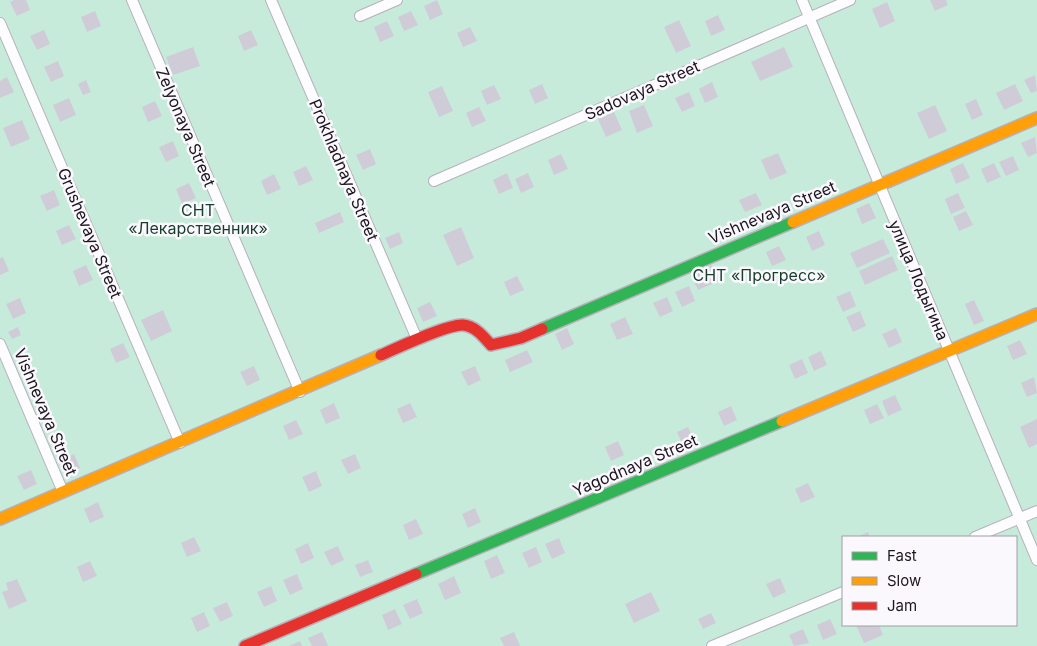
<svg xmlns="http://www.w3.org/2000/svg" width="1037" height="646" viewBox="0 0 1037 646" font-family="Inter,sans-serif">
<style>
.green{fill:#c6ebdb;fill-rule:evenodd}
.building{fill:#d0ccd7}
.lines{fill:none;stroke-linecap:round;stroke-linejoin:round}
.street-casing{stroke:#b6b0ba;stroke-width:12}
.fast-casing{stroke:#b6b0ba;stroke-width:14}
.slow-casing{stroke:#b6b0ba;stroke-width:14}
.jam-casing{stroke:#b6b0ba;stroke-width:14}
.street{stroke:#fdfcfe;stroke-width:10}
.fast{stroke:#30b455;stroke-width:11}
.slow{stroke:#ff9f0a;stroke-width:11}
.jam{stroke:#e5322d;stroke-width:11}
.labels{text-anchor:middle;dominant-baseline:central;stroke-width:5;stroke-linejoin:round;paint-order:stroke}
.street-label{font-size:16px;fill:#1c171f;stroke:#fbf8fd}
.park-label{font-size:16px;fill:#153e2b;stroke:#fbf8fd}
</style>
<rect width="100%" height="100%" fill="#f3ebf8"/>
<path class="green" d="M0,0H1037V646H0ZM843,537H1016V625H843Z"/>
<g class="building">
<polygon points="14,0 26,0 30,10 17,16 10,2"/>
<polygon points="437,0 443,14 430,20 424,6"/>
<polygon points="930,0 946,0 948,5 935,11"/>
<polygon points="887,2 895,21 880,28 872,9"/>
<polygon points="95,11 101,26 87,32 81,17"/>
<polygon points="411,11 418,25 404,31 398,17"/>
<polygon points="718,15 725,30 711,36 705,21"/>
<polygon points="679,20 691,46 676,53 664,27"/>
<polygon points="387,21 394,36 380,42 374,27"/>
<polygon points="470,27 477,41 463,47 457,33"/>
<polygon points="44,30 50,44 37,50 30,36"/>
<polygon points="251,30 258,45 244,51 238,36"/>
<polygon points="193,47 200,66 173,75 166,57"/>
<polygon points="784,47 793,67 760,81 751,62"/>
<polygon points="58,61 64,76 51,82 44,67"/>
<polygon points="1035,75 1037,91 1031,93 1024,80"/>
<polygon points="7,77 14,92 0,98 0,81"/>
<polygon points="86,80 91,92 83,95 78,84"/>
<polygon points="712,82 718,97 705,103 699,89"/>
<polygon points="542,84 548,98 535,104 529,90"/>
<polygon points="1015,84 1023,101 1004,110 996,93"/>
<polygon points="494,85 501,99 487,105 481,91"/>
<polygon points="442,86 453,111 439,117 428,92"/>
<polygon points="689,92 695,106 682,112 675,98"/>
<polygon points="69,98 76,115 60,122 53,105"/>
<polygon points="976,99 983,115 972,120 965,104"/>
<polygon points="155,101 162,116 148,122 142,107"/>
<polygon points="644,105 653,126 637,133 629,111"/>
<polygon points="935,105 947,131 929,139 917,113"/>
<polygon points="479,107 486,121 472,127 466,113"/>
<polygon points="614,112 622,130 606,137 598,119"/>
<polygon points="22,120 30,139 11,147 3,128"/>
<polygon points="1035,137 1037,153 1028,157 1021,143"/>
<polygon points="173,141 179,156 166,162 159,147"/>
<polygon points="370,149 376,164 363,170 356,155"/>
<polygon points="778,153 787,173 770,180 761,160"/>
<polygon points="561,154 568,169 554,175 548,160"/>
<polygon points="1013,156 1019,170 1006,176 999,162"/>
<polygon points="963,163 970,178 956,184 950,169"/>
<polygon points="994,163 1001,177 987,183 981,169"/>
<polygon points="306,166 313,180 299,186 293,172"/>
<polygon points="507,173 513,188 499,194 493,180"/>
<polygon points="528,173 534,187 521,193 515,179"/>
<polygon points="274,174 281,189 267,195 261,181"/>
<polygon points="189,183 196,198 182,204 176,189"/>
<polygon points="54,190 60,205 47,211 40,196"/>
<polygon points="756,193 762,205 745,212 739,200"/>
<polygon points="958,193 965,208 951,214 945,199"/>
<polygon points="869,203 876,218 862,224 856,209"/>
<polygon points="966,211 973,225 959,231 953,217"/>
<polygon points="340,212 344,222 319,233 315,223"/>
<polygon points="69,225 76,239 62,245 56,231"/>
<polygon points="461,227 474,258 457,266 443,235"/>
<polygon points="819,231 825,245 812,251 806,237"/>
<polygon points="399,232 403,243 390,249 385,238"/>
<polygon points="883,239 890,253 857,268 850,253"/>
<polygon points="779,246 786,260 772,266 766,252"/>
<polygon points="892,256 898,270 865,285 859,271"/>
<polygon points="3,257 9,271 0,275 0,258"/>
<polygon points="86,265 93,280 79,286 73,271"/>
<polygon points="712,265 719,281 698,290 691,275"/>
<polygon points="517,276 524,290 510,296 504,282"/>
<polygon points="689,286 695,301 682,307 675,292"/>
<polygon points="850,291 856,306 843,312 836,297"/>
<polygon points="667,297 673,311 660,317 653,303"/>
<polygon points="20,298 26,313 13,319 6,304"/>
<polygon points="974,300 984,321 974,325 965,304"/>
<polygon points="430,302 437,316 423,322 417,308"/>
<polygon points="163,310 172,331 151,341 141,320"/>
<polygon points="860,311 866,326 853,332 846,317"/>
<polygon points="625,317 633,334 617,340 610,324"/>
<polygon points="18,327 21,335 12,339 8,332"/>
<polygon points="567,328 574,344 562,350 555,334"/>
<polygon points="896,328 902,342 889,348 882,334"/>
<polygon points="1020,340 1027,354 1013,360 1007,346"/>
<polygon points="123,343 130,357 116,363 110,349"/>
<polygon points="527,350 533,362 510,372 505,360"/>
<polygon points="821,351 827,365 814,371 808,357"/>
<polygon points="802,359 808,373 795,379 789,365"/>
<polygon points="254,366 260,380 247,386 240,372"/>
<polygon points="475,366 481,380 468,386 461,372"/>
<polygon points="1034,377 1037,393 1027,397 1021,383"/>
<polygon points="895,395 902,410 888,416 882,401"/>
<polygon points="334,403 340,418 326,424 320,410"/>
<polygon points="410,403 417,417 403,423 397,409"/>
<polygon points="877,404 884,418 870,424 864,410"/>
<polygon points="731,406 737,420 724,426 718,412"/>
<polygon points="1037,419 1037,444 1029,448 1020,427"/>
<polygon points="296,420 303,434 289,440 283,426"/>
<polygon points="688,427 696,445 685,450 677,432"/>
<polygon points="618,441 624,455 611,461 605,447"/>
<polygon points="74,454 80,468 67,474 61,460"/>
<polygon points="355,454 361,468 348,474 341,460"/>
<polygon points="31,470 37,484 24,490 17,476"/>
<polygon points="316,471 322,486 309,492 302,477"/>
<polygon points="808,483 815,497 801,503 795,489"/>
<polygon points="98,502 104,517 90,523 84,509"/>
<polygon points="475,508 481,522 468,528 462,514"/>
<polygon points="416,519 423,534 409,540 403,525"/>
<polygon points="868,532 870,537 857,537"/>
<polygon points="194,537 201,551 187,557 181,543"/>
<polygon points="559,538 565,553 552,559 545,544"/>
<polygon points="308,543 314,558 301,564 295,549"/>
<polygon points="338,546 344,560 331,566 324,552"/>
<polygon points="536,547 542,562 529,568 522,553"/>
<polygon points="497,555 505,573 491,579 484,561"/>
<polygon points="368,560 373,572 360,577 355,565"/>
<polygon points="90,561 97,576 83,582 77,567"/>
<polygon points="297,574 303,589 290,595 283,580"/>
<polygon points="454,576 461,593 445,600 438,584"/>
<polygon points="780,578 786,592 773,598 766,584"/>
<polygon points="17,579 27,601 9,609 2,592 8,590 6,583"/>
<polygon points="271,586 277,601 264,607 257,592"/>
<polygon points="651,592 660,611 634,623 625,604"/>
<polygon points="417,599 423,613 410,619 403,605"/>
<polygon points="227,602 233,616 220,622 213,608"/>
<polygon points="395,609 402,624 388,630 382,615"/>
<polygon points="204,612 210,626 197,632 191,618"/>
<polygon points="711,613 716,623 703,629 698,619"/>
<polygon points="830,619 837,634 823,640 817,625"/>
<polygon points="856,625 879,625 883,635 864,643"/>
<polygon points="803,629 809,643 794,646 789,635"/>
<polygon points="322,632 328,646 312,646 308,638"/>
<polygon points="514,632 520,646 504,646 500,638"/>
<polygon points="300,641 302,646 289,646"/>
</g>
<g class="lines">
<defs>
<g id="street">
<polyline points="132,0 300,392"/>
<polyline points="271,0 417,339"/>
<polyline points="802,0 1037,560"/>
<polyline points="360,16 397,0"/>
<polyline points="0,23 180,443"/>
<polyline points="434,181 850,0"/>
<polyline points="0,344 63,492"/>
<polyline points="975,537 1037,511"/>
<polyline points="712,646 843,592"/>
</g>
<g id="fast">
<polyline points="542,329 793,222"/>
<polyline points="416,574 782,421"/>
</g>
<g id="slow">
<polyline points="793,222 1037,118"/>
<polyline points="782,421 1037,314"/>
<polyline points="0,519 381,355"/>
</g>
<g id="jam">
<path d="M381,355C397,348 448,324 463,325C475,326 483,336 491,345L521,338L542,329"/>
<polyline points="245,646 416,574"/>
</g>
</defs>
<use href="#street" class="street-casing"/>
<use href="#fast" class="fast-casing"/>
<use href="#slow" class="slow-casing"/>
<use href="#jam" class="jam-casing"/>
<use href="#street" class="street"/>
<use href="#fast" class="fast"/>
<use href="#slow" class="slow"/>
<use href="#jam" class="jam"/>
</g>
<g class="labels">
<g class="street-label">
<text transform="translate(642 90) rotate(-24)">Sadovaya Street</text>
<text transform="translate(186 127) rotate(67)">Zelyonaya Street</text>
<text transform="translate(344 170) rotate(67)">Prokhladnaya Street</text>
<text transform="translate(772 212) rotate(-23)">Vishnevaya Street</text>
<text transform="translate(90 233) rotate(67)">Grushevaya Street</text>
<text transform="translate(919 280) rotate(67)">улица Лодыгина</text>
<text transform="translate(46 412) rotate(67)">Vishnevaya Street</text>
<text transform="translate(635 465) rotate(-23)">Yagodnaya Street</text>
</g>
<g class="park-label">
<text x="198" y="210">СНТ<tspan x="198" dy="18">«Лекарственник»</tspan></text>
<text x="759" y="275">СНТ «Прогресс»</text>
</g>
</g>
<rect x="842" y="536" width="175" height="90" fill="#fbf8fd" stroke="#a29ea4"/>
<rect x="852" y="552" width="25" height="8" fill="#30b455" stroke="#a29ea4"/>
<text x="887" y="561" font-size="15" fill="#1c171f">Fast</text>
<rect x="852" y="577" width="25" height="8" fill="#ff9f0a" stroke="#a29ea4"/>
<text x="887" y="586" font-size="15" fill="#1c171f">Slow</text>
<rect x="852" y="602" width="25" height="8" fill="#e5322d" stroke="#a29ea4"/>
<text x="887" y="611" font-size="15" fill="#1c171f">Jam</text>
</svg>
